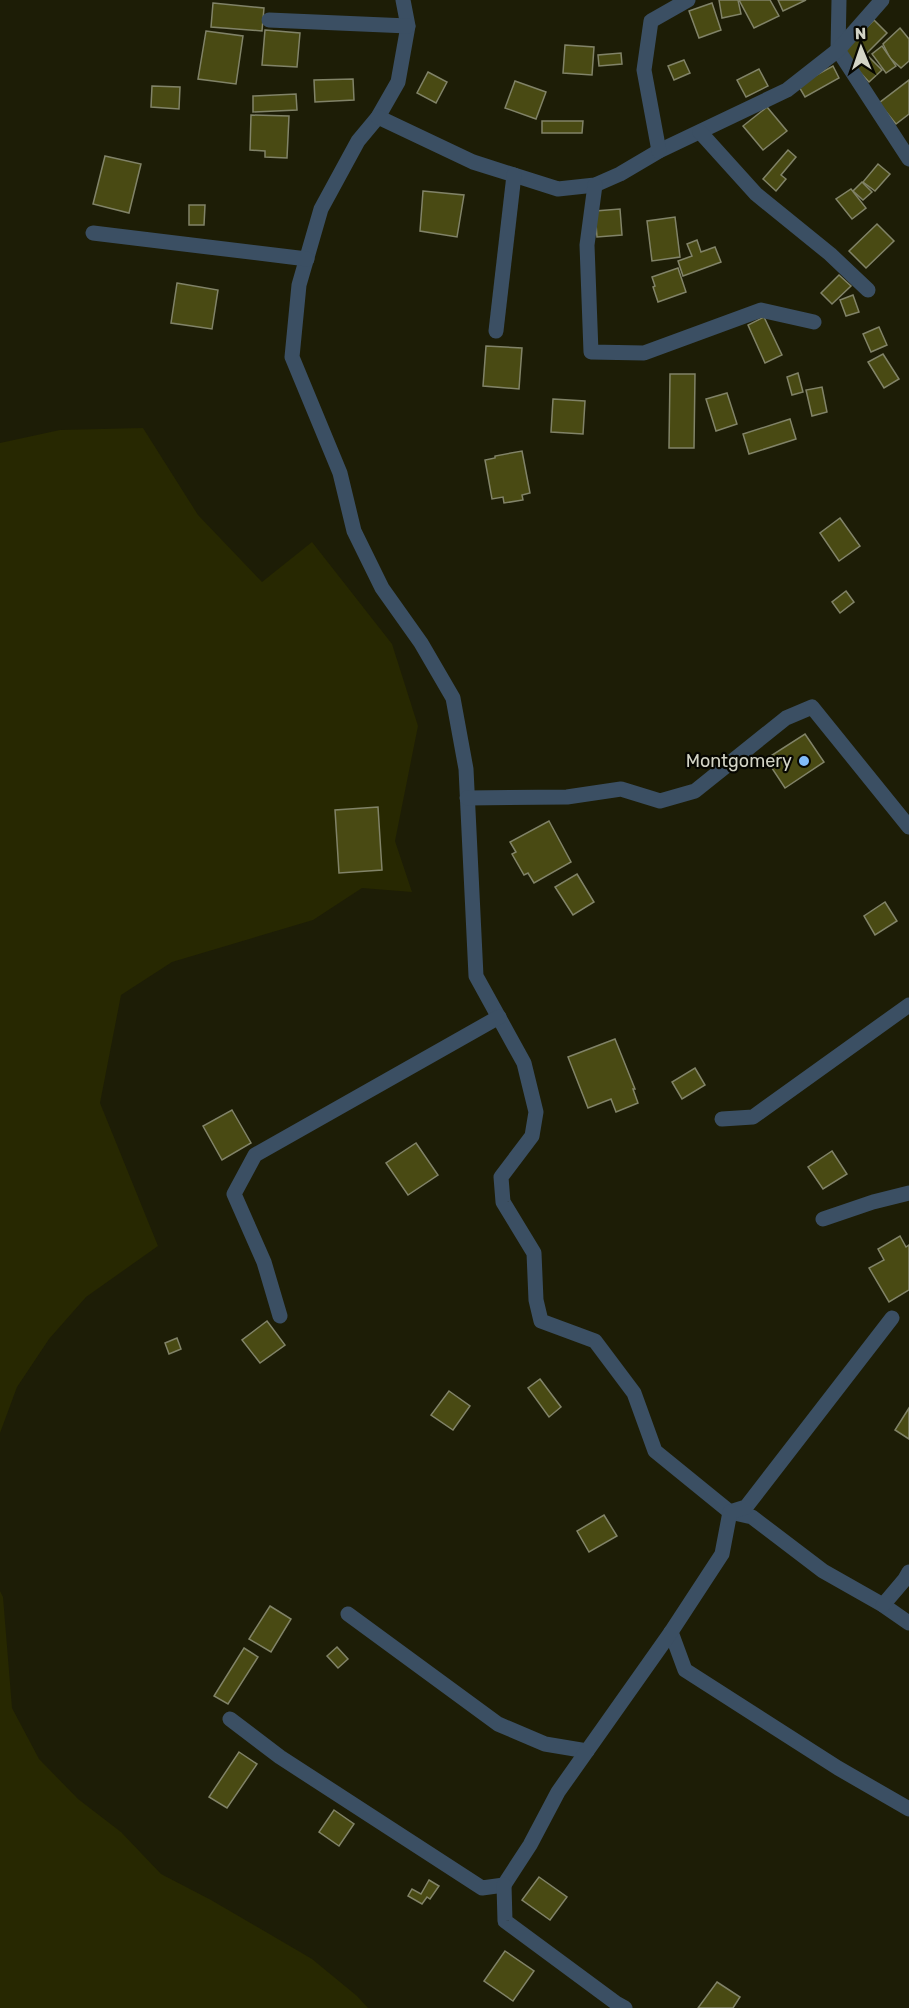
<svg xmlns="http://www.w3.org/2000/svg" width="909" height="2008" viewBox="0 0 909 2008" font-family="Rubik,sans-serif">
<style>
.green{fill:#272801}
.building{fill:#494a13;stroke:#818368;stroke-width:1.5}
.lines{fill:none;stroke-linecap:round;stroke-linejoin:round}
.street{stroke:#3b4f63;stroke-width:15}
.poi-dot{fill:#81bcfa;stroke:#070701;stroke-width:2}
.labels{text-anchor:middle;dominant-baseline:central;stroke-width:4.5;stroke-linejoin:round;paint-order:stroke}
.poi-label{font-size:18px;fill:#d3d4c6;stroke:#070701;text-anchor:end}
</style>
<rect width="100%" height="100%" fill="#1d1d06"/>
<g class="green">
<polygon points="143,428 198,515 262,582 312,542 392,644 418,726 395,841 412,892 362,888 313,920 172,962 121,995 100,1103 158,1246 86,1297 49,1339 17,1387 0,1433 0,443 60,430"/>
<polygon points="0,1591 3,1597 12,1708 39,1759 78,1799 121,1832 161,1874 211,1900 312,1959 357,1996 368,2008 0,2008"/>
</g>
<g class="building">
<polygon points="719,0 738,0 741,14 722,18"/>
<polygon points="739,0 770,0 779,16 754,28"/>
<polygon points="778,0 806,0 783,11"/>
<polygon points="213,3 264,8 262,31 211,27"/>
<polygon points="712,3 721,30 699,38 689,11"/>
<polygon points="874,20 887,33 855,65 842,52"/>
<polygon points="900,28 909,39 909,61 901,68 890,58 883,44"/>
<polygon points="265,30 300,33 297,67 262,65"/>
<polygon points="206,31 243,36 236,84 198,79"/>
<polygon points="565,45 594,47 592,75 563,73"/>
<polygon points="882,46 896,66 886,73 872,54"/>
<polygon points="621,53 622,64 599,66 598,55"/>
<polygon points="869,57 882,70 869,82 856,68"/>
<polygon points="684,60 690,73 674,80 668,66"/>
<polygon points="833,66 839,78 805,97 798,85"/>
<polygon points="759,69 768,86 746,97 737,80"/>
<polygon points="428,72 447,82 436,103 417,93"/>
<polygon points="353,79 354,100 315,102 314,80"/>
<polygon points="909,80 909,114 896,124 879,103"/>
<polygon points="515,81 546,92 536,119 505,108"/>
<polygon points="152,86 180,87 179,109 151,107"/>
<polygon points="296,94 297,110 253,112 253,96"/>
<polygon points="767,107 787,131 763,150 743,126"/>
<polygon points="251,115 289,116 287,158 265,157 265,151 250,150"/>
<polygon points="542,121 583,121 582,133 542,133"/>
<polygon points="788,150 796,157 781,175 786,179 776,191 763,179"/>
<polygon points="105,156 141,164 129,213 93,204"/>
<polygon points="878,164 890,174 875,191 863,182"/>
<polygon points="862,182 872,192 863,200 853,191"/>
<polygon points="851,189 866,208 852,219 836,199"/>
<polygon points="423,191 464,195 457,237 420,231"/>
<polygon points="189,205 205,205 204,225 189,225"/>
<polygon points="620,209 622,235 597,237 595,211"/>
<polygon points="675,217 680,257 652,261 647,221"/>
<polygon points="877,224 894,241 866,268 849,251"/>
<polygon points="697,240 701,252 715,247 721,262 683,276 678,261 692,256 687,244"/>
<polygon points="678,268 686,292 658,302 653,287 655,286 652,277"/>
<polygon points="839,275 851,286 832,304 821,293"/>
<polygon points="177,283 218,290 212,329 171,323"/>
<polygon points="853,295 859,312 846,316 840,300"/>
<polygon points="764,317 782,355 765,363 748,325"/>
<polygon points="879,327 887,345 871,352 863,334"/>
<polygon points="486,346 522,348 519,389 483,386"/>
<polygon points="883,354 899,379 884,388 868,362"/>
<polygon points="798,373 803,392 792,395 787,377"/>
<polygon points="670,374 695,374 694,448 669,448"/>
<polygon points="822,387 827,412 812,416 806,390"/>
<polygon points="727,393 737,424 716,431 706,399"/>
<polygon points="553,399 585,401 583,434 551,432"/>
<polygon points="790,419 796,439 749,454 743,434"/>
<polygon points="522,451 530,493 522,495 523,500 504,503 503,497 492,499 485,460 495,458 495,456"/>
<polygon points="840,518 860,546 839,561 820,533"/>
<polygon points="846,591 854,602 840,613 832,602"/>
<polygon points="805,734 824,762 785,788 766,759"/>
<polygon points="378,807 382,870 339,873 335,810"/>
<polygon points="549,821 571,862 534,883 528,873 524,875 512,854 516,852 510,842"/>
<polygon points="577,874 594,902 573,915 555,887"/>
<polygon points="885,902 897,921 875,935 864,916"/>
<polygon points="615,1039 635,1089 633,1089 638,1103 616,1112 611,1099 588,1108 568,1057"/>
<polygon points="695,1068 705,1085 682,1099 672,1082"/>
<polygon points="232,1110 251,1143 222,1160 203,1126"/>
<polygon points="416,1143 438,1175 408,1195 386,1163"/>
<polygon points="832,1151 847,1174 823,1189 808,1167"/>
<polygon points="900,1236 906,1247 909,1245 909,1290 889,1302 869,1268 884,1260 878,1249"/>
<polygon points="267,1321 285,1345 260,1363 242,1340"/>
<polygon points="177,1338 181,1349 169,1354 165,1343"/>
<polygon points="540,1379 561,1407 549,1417 528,1388"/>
<polygon points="449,1391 470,1406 453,1430 431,1415"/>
<polygon points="909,1408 909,1439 895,1430"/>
<polygon points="604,1515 617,1536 589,1552 577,1531"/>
<polygon points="270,1606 291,1619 271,1652 249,1639"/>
<polygon points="337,1647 348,1659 338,1668 327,1656"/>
<polygon points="244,1648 258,1657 228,1704 214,1696"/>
<polygon points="239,1752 257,1764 227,1808 209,1797"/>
<polygon points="334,1810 354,1824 339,1846 319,1832"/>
<polygon points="539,1877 567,1897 550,1920 522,1900"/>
<polygon points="429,1880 439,1886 430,1899 427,1897 422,1904 408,1896 412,1889 421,1894"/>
<polygon points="505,1951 534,1971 513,2001 484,1981"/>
<polygon points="717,1982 740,1997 733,2008 698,2008"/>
</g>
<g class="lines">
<g class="street">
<polyline points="403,0 408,26 398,82 378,117 358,141 321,209 299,285 292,357 340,473 354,531 382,588 421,643 453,698 466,769 476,976 524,1063 536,1112 532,1136 501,1177 503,1202 534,1253 536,1300 541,1321 595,1341 634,1393 655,1451 730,1512 752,1517 823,1571 883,1605 909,1623"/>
<polyline points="839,0 838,50 909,159"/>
<polyline points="269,20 408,26"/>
<polyline points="378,117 473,162 558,189 595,185 620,174 659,151 787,90 838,50 882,0"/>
<polyline points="700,132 756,194 830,254 868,290"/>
<polyline points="659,151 644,70 651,21 688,0"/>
<polyline points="595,185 587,245 591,352 644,353 761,310 814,322"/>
<polyline points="93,233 307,259"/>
<polyline points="496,331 514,175"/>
<polyline points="467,798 567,797 621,789 660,801 695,791 786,718 812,707 909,827"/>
<polyline points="722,1119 753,1117 909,1005"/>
<polyline points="823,1219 873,1202 909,1193"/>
<polyline points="280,1316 264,1262 234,1194 255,1155 499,1017"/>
<polyline points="883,1605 905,1579 909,1572"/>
<polyline points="348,1614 498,1724 545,1744 587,1751"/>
<polyline points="671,1632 685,1670 838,1768 909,1809"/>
<polyline points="230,1719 280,1757 482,1888 504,1885 530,1845 558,1792 671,1632 722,1554 730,1512 746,1507 892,1318"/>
<polyline points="504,1885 505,1921 616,2003 625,2008"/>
</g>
</g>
<circle class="poi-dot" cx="804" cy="761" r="6"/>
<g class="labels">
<g class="poi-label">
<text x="792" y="761">Montgomery</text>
</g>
</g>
<g transform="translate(861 48) rotate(358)" stroke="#070701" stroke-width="4.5" paint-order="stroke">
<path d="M0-4.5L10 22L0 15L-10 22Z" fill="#d3d4c6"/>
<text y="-9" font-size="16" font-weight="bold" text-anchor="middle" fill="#d3d4c6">N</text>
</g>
</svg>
